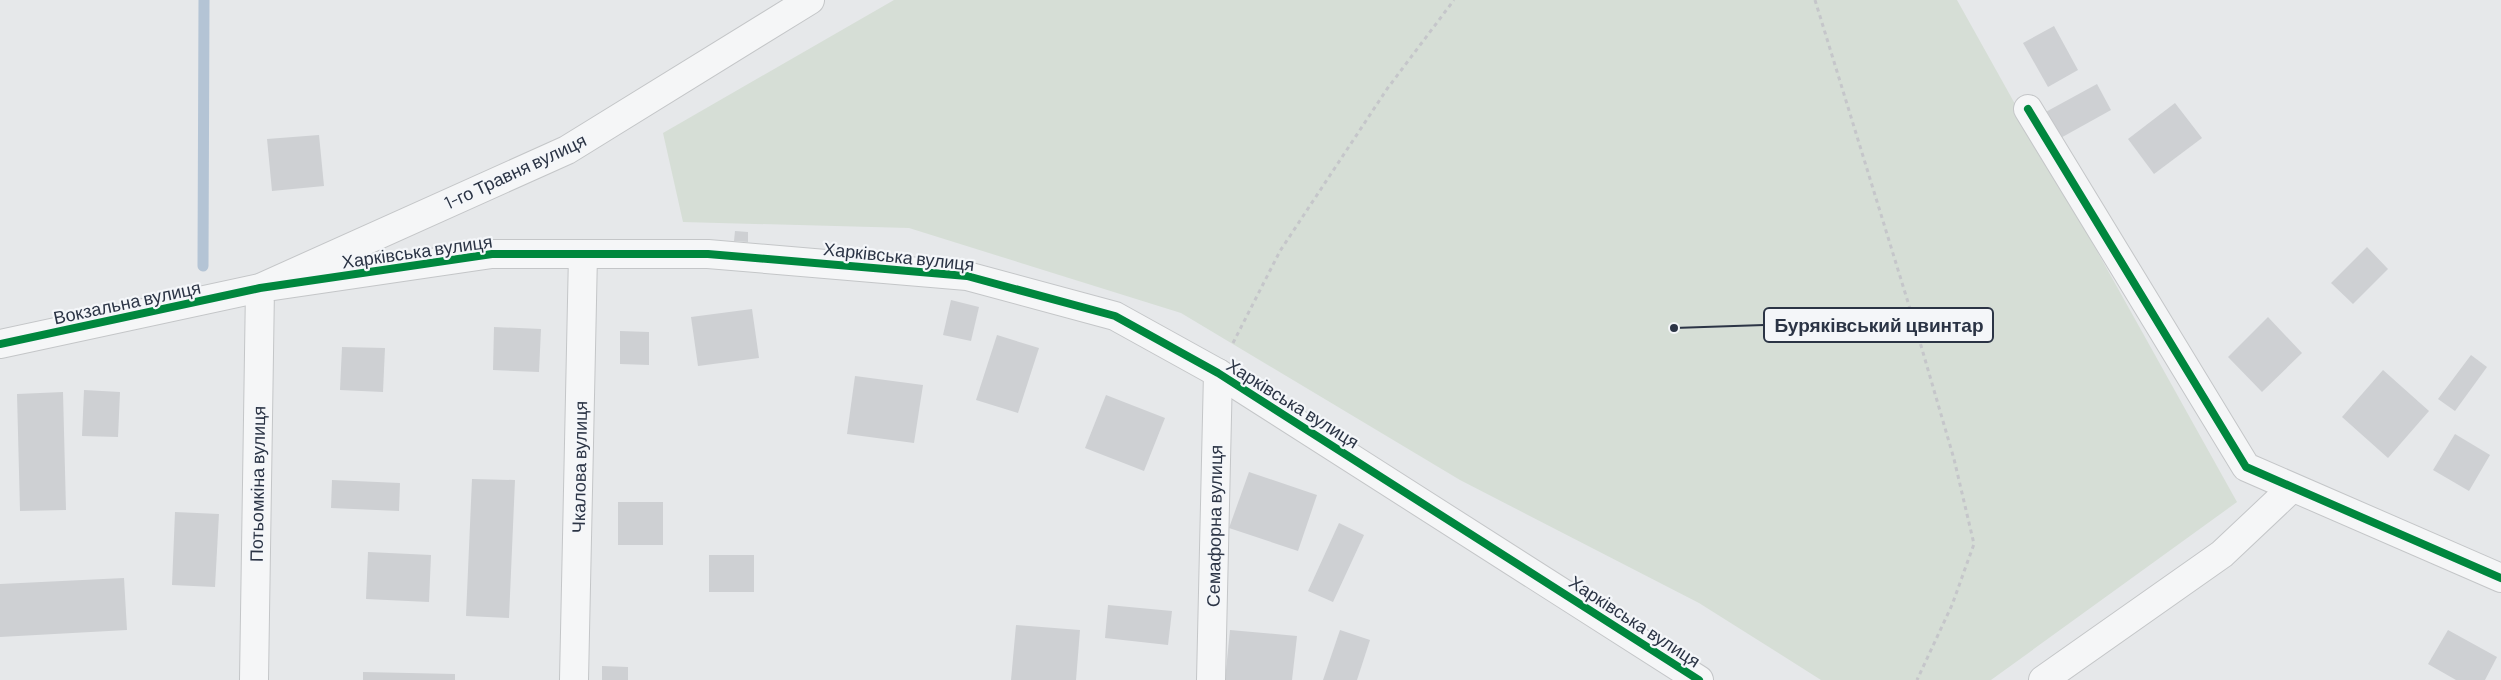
<svg xmlns="http://www.w3.org/2000/svg" width="2501" height="680" viewBox="0 0 2501 680" font-family="Barlow,sans-serif">
<style>
.green{fill:#d6ded6}
.lines{fill:none;stroke-linecap:round;stroke-linejoin:round}
.stream{stroke:#b4c4d5;stroke-width:11}
.building{fill:#ced0d3}
.minor-casing{stroke:#c4c6c8;stroke-width:30}
.tertiary-casing{stroke:#c4c6c8;stroke-width:30}
.path{stroke:#c5c6ca;stroke-width:3;stroke-dasharray:4 4;stroke-linecap:butt}
.minor{stroke:#f5f6f7;stroke-width:28}
.tertiary{stroke:#f5f6f7;stroke-width:28}
.cycleway-casing{stroke:#f4f6f9;stroke-width:11}
.cycleway{stroke:#00873e;stroke-width:8}
.labels{text-anchor:middle;dominant-baseline:central;stroke-width:4.5;stroke-linejoin:round;paint-order:stroke}
.street-label{font-size:18px;fill:#2b3445;stroke:#f4f6f9}
.leader{fill:none;stroke:#2b3445;stroke-width:2}
.callout-dot{fill:#2b3445;stroke:#f4f6f9;stroke-width:2}
.callout{fill:#f4f6f9;stroke:#2b3445;stroke-width:2}
.callout-label{font-size:19px;text-anchor:middle;font-weight:bold;fill:#2b3445}
</style>
<rect width="100%" height="100%" fill="#e6e8ea"/>
<polygon class="green" points="894,0 1957,0 2237,502 1991,680 1821,680 1699,603 1460,480 1181,313 909,228 683,222 663,133"/>
<g class="lines">
<polyline class="stream" points="203,266 204,0"/>
</g>
<g class="building">
<polygon points="2054,26 2078,70 2048,87 2023,43"/>
<polygon points="2097,84 2111,110 2057,140 2042,114"/>
<polygon points="2175,103 2202,138 2154,174 2128,139"/>
<polygon points="319,135 324,186 272,191 267,139"/>
<polygon points="735,231 748,232 748,242 734,241"/>
<polygon points="2367,247 2388,269 2353,304 2331,283"/>
<polygon points="951,300 979,307 971,341 943,335"/>
<polygon points="752,309 759,358 698,366 691,317"/>
<polygon points="2268,317 2302,353 2262,392 2228,357"/>
<polygon points="494,327 541,329 539,372 493,370"/>
<polygon points="620,331 649,332 649,365 620,364"/>
<polygon points="997,335 1039,348 1018,413 976,400"/>
<polygon points="342,347 385,348 383,392 340,390"/>
<polygon points="2471,355 2487,367 2455,411 2438,399"/>
<polygon points="2383,370 2429,411 2388,458 2342,417"/>
<polygon points="855,376 923,385 914,443 847,434"/>
<polygon points="84,390 120,392 118,437 82,436"/>
<polygon points="63,392 66,510 20,511 17,394"/>
<polygon points="1106,395 1165,418 1144,471 1085,448"/>
<polygon points="2455,434 2490,455 2469,491 2433,470"/>
<polygon points="1249,472 1317,495 1298,551 1229,528"/>
<polygon points="472,479 515,480 509,618 466,616"/>
<polygon points="332,480 400,483 399,511 331,508"/>
<rect x="618" y="502" width="45" height="43"/>
<polygon points="175,512 219,514 215,587 172,585"/>
<polygon points="1339,523 1364,535 1333,602 1308,591"/>
<polygon points="368,552 431,555 429,602 366,599"/>
<rect x="709" y="555" width="45" height="37"/>
<polygon points="124,578 127,630 0,637 0,584"/>
<polygon points="1108,605 1172,611 1168,645 1105,638"/>
<polygon points="1016,625 1080,630 1076,680 1011,680"/>
<polygon points="1230,630 1297,636 1292,680 1225,680"/>
<polygon points="1340,630 1370,640 1357,680 1323,680"/>
<polygon points="2448,630 2497,657 2485,680 2456,680 2428,664"/>
<polygon points="602,666 628,667 628,680 602,680"/>
<polygon points="363,672 455,674 455,680 363,680"/>
</g>
<g class="lines">
<defs>
<g id="minor">
<polyline points="2028,109 2246,467 2501,578"/>
<polyline points="254,680 260,288 492,254 708,254 967,276 1115,316 1218,373 1699,680"/>
<polyline points="574,680 583,254"/>
<polyline points="1211,680 1218,373"/>
<polyline points="2043,680 2222,554 2292,488"/>
</g>
<polyline id="tertiary" points="0,344 260,288 567,150 810,0"/>
</defs>
<use href="#minor" class="minor-casing"/>
<use href="#tertiary" class="tertiary-casing"/>
<g class="path">
<polyline points="1815,0 1915,325 1954,459 1974,544 1952,605 1917,680"/>
<polyline points="1233,343 1280,251 1387,89 1454,0"/>
</g>
<use href="#minor" class="minor"/>
<use href="#tertiary" class="tertiary"/>
<defs>
<g id="cycleway">
<polyline points="2028,109 2246,467 2501,578"/>
<polyline points="0,344 260,288 492,254 708,254 967,276 1115,316 1218,373 1699,680"/>
</g>
</defs>
<use href="#cycleway" class="cycleway-casing"/>
<use href="#cycleway" class="cycleway"/>
</g>
<g class="labels">
<g class="street-label">
<text transform="translate(515 171) rotate(-25)">1-го Травня вулиця</text>
<text transform="translate(417 251) rotate(-8)">Харківська вулиця</text>
<text transform="translate(899 256) rotate(6)">Харківська вулиця</text>
<text transform="translate(127 302) rotate(-12)">Вокзальна вулиця</text>
<text transform="translate(1293 403) rotate(32)">Харківська вулиця</text>
<text transform="translate(579 467) rotate(-89)">Чкалова вулиця</text>
<text transform="translate(257 484) rotate(-89)">Потьомкіна вулиця</text>
<text transform="translate(1214 526) rotate(-89)">Семафорна вулиця</text>
<text transform="translate(1635 621) rotate(33)">Харківська вулиця</text>
</g>
</g>
<path class="leader" d="M1674 328L1764 325"/>
<circle class="callout-dot" cx="1674" cy="328" r="5"/>
<rect class="callout" x="1764" y="308" width="229" height="34" rx="5"/>
<g class="callout-label">
<text x="1879" y="332">Буряківський цвинтар</text>
</g>
</svg>
